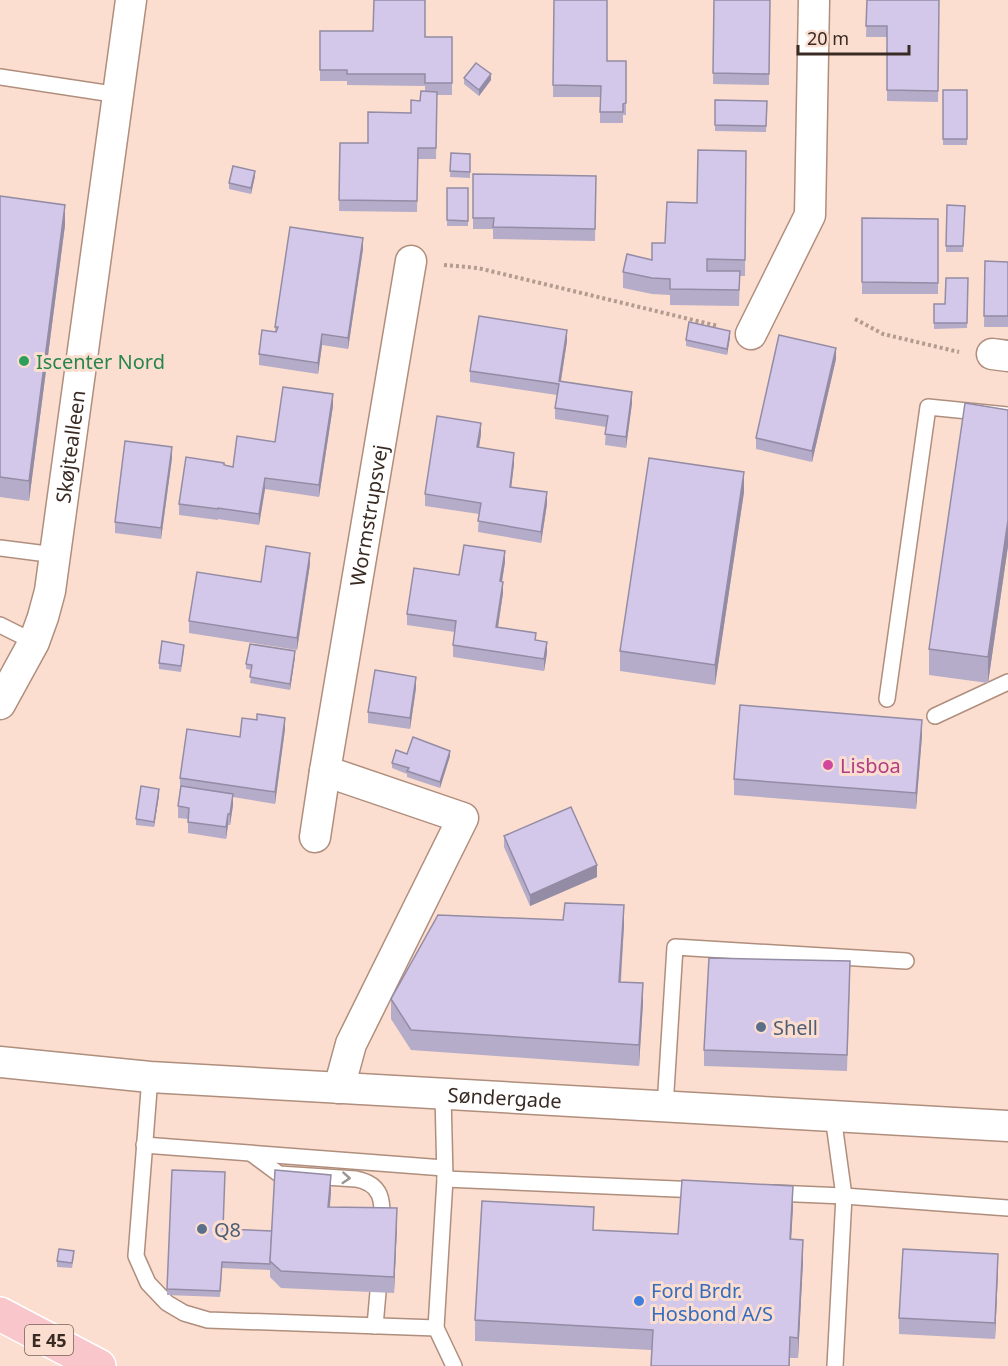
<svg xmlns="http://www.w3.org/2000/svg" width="1008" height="1366" viewBox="0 0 1008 1366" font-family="'Noto Sans',sans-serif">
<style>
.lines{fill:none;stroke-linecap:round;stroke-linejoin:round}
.service-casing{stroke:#b08e7d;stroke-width:18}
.minor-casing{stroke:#b08e7d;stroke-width:33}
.primary-casing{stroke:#fff;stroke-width:36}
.path{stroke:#b29b8f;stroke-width:4;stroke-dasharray:3 3;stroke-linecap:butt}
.service{stroke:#fff;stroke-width:15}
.minor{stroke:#fff;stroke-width:30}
.primary{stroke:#f8c6cb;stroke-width:33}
.wall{fill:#b5acc9}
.shaded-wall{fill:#948ca4}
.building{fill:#d3c8ea;stroke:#948ca4;stroke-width:1.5}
.oneway{stroke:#9c9592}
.leisure-dot{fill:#2e9e5b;stroke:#fbdecf;stroke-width:2}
.hotel-dot{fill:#d1479c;stroke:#fbdecf;stroke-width:2}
.service-dot{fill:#5c6f8a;stroke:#fbdecf;stroke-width:2}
.shop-dot{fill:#3f7fe0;stroke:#fbdecf;stroke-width:2}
.labels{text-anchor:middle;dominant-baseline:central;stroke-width:6;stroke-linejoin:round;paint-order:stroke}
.shield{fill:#fbdecf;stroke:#736157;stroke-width:1.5}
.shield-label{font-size:18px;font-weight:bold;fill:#392b24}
.leisure-label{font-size:20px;fill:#27864d;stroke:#fbdecf;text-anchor:start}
.street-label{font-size:20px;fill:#392b24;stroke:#fbdecf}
.hotel-label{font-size:20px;fill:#b23c85;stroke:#fbdecf;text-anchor:start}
.service-label{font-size:20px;fill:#4e5e75;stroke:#fbdecf;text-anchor:start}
.shop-label{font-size:20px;fill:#366cbe;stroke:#fbdecf;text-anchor:start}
</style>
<rect width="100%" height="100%" fill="#fbdecf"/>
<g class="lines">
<defs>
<g id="service">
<polyline points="0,77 119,95"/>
<polyline points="0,548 55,555"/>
<polyline points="0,625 34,642"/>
<polyline points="887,699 928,407 1008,415"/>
<polyline points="935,716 1008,682"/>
<polyline points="150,1077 136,1256 148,1283 167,1303 184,1313 208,1320 436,1328"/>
<polyline points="443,1094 445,1179 436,1328 454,1366"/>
<polyline points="665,1107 675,947 906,961"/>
<polyline points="833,1116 844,1196 835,1366"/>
<polyline points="144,1145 444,1168"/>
<path d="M252,1154L279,1174L356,1179C382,1184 383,1200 382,1224"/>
<polyline points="445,1179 699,1190"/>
<polyline points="774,1193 844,1196 1008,1208"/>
<polyline points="375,1326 378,1292"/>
</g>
<g id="minor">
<polyline points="751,334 810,215 814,0"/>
<polyline points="992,354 1008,356"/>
<path id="s1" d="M0,704L34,642L43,617L50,591L131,0"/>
<polyline points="325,771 463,818 351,1044 339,1088"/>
<path id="s2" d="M315,837L325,771L411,261"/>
<path id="s3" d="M0,1062L150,1077L1008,1126"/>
</g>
<polyline id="primary" points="0,1314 99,1366"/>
</defs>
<use href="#service" class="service-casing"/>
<use href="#minor" class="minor-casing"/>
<use href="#primary" class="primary-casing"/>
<g class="path">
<polyline points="444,265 478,268 718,326"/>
<polyline points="855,319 883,334 959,352"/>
</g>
<use href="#service" class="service"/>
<use href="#minor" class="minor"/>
<use href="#primary" class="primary"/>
</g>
<g class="wall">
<polygon points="554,0 607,61 626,61 626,115 623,115 623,123 600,123 600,97 553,97"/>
<polygon points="714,0 770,0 769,85 713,84"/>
<polygon points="867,0 939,0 938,102 887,101 887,37 866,37"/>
<polygon points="320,31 425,37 452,37 452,95 437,95 436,159 418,159 417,212 339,211 340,143 368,143 411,113 420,101 425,92 425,86 347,85 347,81 320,81"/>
<polygon points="464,78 491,80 479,96 464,84"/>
<rect x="943" y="90" width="24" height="55"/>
<polygon points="715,100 767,101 766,132 715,131"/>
<polygon points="746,151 745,276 740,276 739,306 670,305 670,295 652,294 623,288 623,272 652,260 697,203"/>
<polygon points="451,153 470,154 470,178 450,177"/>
<polygon points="473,174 596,176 595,241 493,239 493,229 473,229"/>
<polygon points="255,176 251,194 229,189 229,183"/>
<rect x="447" y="188" width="21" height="38"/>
<polygon points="0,196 65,225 29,501 0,497"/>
<polygon points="947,205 965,206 963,252 946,252"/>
<polygon points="862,218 938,219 938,294 862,294"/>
<polygon points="363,249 348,349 322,345 318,374 259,365 259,354 275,332 275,327"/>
<polygon points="985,261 1008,262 1008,327 984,327"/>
<polygon points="968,278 967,328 934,329 934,304 945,304"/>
<polygon points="730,337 727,355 686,346 686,340"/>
<polygon points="567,341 561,381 632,403 626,448 605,445 606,427 555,419 555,408 557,395 470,382 470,371"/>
<polygon points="836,359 812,462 756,449 756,438"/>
<polygon points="333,406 319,497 265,489 259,525 218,519 218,520 179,515 179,504 224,465 233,467 275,442"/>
<polygon points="1008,410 1008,546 988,683 929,675 929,649"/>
<polygon points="481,434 479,448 514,464 511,487 547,504 541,543 478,532 479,514 425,506 425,494"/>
<polygon points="172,458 161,539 115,533 115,522"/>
<polygon points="744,492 715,685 620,671 620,651"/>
<polygon points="505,562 502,582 503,593 498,628 536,640 547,653 544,671 453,657 453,645 455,632 407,625 407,614 459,575"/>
<polygon points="310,564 297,650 189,633 189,621 261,582"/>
<polygon points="184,650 181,672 159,669 159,663"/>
<polygon points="295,657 290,690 250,683 252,670 246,669 246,664"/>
<polygon points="416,688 410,729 368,723 368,712"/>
<polygon points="285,729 275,804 233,797 233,805 230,825 228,825 226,839 188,833 188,819 178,818 178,806 180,788 180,778 240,737"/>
<polygon points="922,736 916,809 734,795 734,779"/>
<polygon points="407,754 450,756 440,788 407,777 407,774 392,768 392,763"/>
<polygon points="159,795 154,827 136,825 136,819"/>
<polygon points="504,836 597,877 530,906 504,847"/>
<polygon points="624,925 621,982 643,1003 639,1066 411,1050 391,1019 391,999"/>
<polygon points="850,977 847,1071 704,1066 704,1050"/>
<polygon points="331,1192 330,1207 397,1225 394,1293 281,1288 270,1277 270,1270 222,1268 220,1297 167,1295 167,1289 223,1229 272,1231"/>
<polygon points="793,1206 791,1240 803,1261 798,1358 790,1358 790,1366 651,1366 652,1350 475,1341 475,1320 594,1230 678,1234"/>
<polygon points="74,1256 72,1268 57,1267 57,1261"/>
<polygon points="998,1271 995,1339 899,1334 899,1318"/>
</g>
<g class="shaded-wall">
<polygon points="491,74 491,80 479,96 479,90"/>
<polygon points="255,171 255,176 251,194 251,188"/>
<polygon points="65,205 65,225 29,501 29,481"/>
<polygon points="363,238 363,249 348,349 348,338"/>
<polygon points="567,330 567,341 559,392 559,381"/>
<polygon points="730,331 730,337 727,355 727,349"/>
<polygon points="322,334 322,345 318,374 318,363"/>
<polygon points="836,348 836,359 812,462 812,451"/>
<polygon points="632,392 632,403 626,448 626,437"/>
<polygon points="333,394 333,406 319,497 319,485"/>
<polygon points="481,423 481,434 477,459 477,447"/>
<polygon points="172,447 172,458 161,539 161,528"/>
<polygon points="514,453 514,464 510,498 510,487"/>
<polygon points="744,472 744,492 715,685 715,665"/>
<polygon points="265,478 265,489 259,525 259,514"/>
<polygon points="547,492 547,504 541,543 541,532"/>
<polygon points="1008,520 1008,546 988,683 988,657"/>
<polygon points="505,551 505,562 500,593 500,581"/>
<polygon points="310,553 310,564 297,650 297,638"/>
<polygon points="503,582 503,593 496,639 496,627"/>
<polygon points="547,642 547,653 544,671 544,659"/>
<polygon points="295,651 295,657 290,690 290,684"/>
<polygon points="416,677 416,688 410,729 410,718"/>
<polygon points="285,718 285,729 275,804 275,792"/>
<polygon points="922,720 922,736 916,809 916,793"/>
<polygon points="450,751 450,756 440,788 440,782"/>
<polygon points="159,789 159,795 154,827 154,822"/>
<polygon points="233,794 233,805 230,825 230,814"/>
<polygon points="228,814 228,825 226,839 226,827"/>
<polygon points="597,865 597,877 530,906 530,895"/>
<polygon points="624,905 624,925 619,1002 619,982"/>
<polygon points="643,983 643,1003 639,1066 639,1045"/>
<polygon points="331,1175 331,1192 328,1223 328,1207"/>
<polygon points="793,1186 793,1206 790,1260 790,1239"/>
<polygon points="397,1208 397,1225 394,1293 394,1277"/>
<polygon points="803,1240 803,1261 798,1358 798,1338"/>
<polygon points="998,1254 998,1271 995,1339 995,1323"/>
</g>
<g class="building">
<polygon points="374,0 425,0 425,37 452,37 452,83 425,83 425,74 347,74 347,70 320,70 320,31 373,31"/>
<polygon points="554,0 607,0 607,61 626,61 626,103 623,104 623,112 600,112 601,86 553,85"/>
<polygon points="714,0 770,0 769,74 713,73"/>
<polygon points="867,0 939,0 938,91 887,90 887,26 866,26"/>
<polygon points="476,63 491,74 479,90 464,78"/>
<rect x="943" y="90" width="24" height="49"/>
<polygon points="421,91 437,92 436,148 418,148 417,201 339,200 340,143 368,143 368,112 411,113 411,100 420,101"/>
<polygon points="715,100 767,101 766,126 715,125"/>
<polygon points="698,150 746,151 745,260 707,259 707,271 740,271 739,290 670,289 670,279 652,278 623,272 627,254 652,260 652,243 665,243 667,202 697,203"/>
<polygon points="451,153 470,154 470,172 450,171"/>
<polygon points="233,166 255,171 251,188 229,183"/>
<polygon points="473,174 596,176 595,229 493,227 494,218 473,218"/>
<polygon points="447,188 468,188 468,221 447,220"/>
<polygon points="0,196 65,205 29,481 0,477"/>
<polygon points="947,205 965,206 963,246 946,246"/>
<polygon points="862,218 938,219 938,283 862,282"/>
<polygon points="290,227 363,238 348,338 322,334 318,363 259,354 262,330 276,332 278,327 275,327"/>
<polygon points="985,261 1008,262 1008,316 984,316"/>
<polygon points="946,278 968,278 967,323 934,323 934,304 945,304"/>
<polygon points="479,316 567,330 559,381 632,392 626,437 605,434 608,416 555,408 559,384 470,371"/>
<polygon points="689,322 730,331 727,349 686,340"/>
<polygon points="779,335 836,348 812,451 756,438"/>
<polygon points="283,387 333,394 319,485 265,478 259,514 218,508 218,509 179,504 186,457 224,463 224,465 233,467 237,436 275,442"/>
<polygon points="965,403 1008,410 1008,520 988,657 929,649"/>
<polygon points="437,416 481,423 477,447 514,453 510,487 547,492 541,532 478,521 481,503 425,494"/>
<polygon points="125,441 172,447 161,528 115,522"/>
<polygon points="649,458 744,472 715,665 620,651"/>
<polygon points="464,545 505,551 500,581 503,582 496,627 536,633 535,640 547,642 544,659 453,645 456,621 407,614 414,568 459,575"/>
<polygon points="266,546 310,553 297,638 189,621 197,572 261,582"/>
<polygon points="162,641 184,645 181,666 159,663"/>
<polygon points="250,644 295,651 290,684 250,677 252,665 246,664"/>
<polygon points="375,670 416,677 410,718 368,712"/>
<polygon points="740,705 922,720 916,793 734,779"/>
<polygon points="257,714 285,718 275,792 180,778 187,729 240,737 242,718 257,720"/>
<polygon points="413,737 450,751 440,782 407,771 409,768 392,763 396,750 407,754"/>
<polygon points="141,786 159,789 154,822 136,819"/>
<polygon points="181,786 233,794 230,814 228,814 226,827 188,822 189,808 178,806"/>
<polygon points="571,807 597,865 530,895 504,836"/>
<polygon points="565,903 624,905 619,982 643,983 639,1045 411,1030 391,999 438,915 563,920"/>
<polygon points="709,958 850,961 847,1055 704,1050"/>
<polygon points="172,1170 225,1172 223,1229 272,1231 270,1264 222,1262 220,1291 167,1289"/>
<polygon points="275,1170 331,1175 328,1207 397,1208 394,1277 281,1271 270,1261"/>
<polygon points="682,1180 793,1186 790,1239 803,1240 798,1338 790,1337 789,1366 651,1366 653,1330 475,1320 482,1201 594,1207 593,1230 678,1234"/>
<polygon points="59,1249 74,1251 72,1263 57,1261"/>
<polygon points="903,1249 998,1254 995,1323 899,1318"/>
</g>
<defs><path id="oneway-chevron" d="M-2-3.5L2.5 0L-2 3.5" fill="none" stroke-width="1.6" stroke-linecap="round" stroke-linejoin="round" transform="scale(1.5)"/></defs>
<use class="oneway" href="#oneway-chevron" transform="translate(346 1178) rotate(4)"/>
<circle class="leisure-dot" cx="24" cy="361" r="6"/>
<circle class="hotel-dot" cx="828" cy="765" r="6"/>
<g class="service-dot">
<circle cx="761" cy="1027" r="6"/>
<circle cx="202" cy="1229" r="6"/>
</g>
<circle class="shop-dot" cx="639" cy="1301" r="6"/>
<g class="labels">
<rect class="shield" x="25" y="1325" width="48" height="30" rx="4.5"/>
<g class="shield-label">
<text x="49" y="1340">E 45</text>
</g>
<g class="leisure-label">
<text x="36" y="361">Iscenter Nord</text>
</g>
<g class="street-label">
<text stroke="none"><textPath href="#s1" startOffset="270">Skøjtealleen</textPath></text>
<text stroke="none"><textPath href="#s2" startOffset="326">Wormstrupsvej</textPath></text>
<text stroke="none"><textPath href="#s3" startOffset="506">Søndergade</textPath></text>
</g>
<g class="hotel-label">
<text x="840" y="765">Lisboa</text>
</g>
<g class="service-label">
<text x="773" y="1027">Shell</text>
<text x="214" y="1229">Q8</text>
</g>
<g class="shop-label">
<text x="651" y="1290">Ford Brdr.<tspan x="651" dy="23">Hosbond A/S</tspan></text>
</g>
</g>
<path d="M798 45v9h111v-9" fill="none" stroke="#392b24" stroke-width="3"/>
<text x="807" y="45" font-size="18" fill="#392b24" stroke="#fbdecf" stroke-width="4.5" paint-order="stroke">20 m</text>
</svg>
